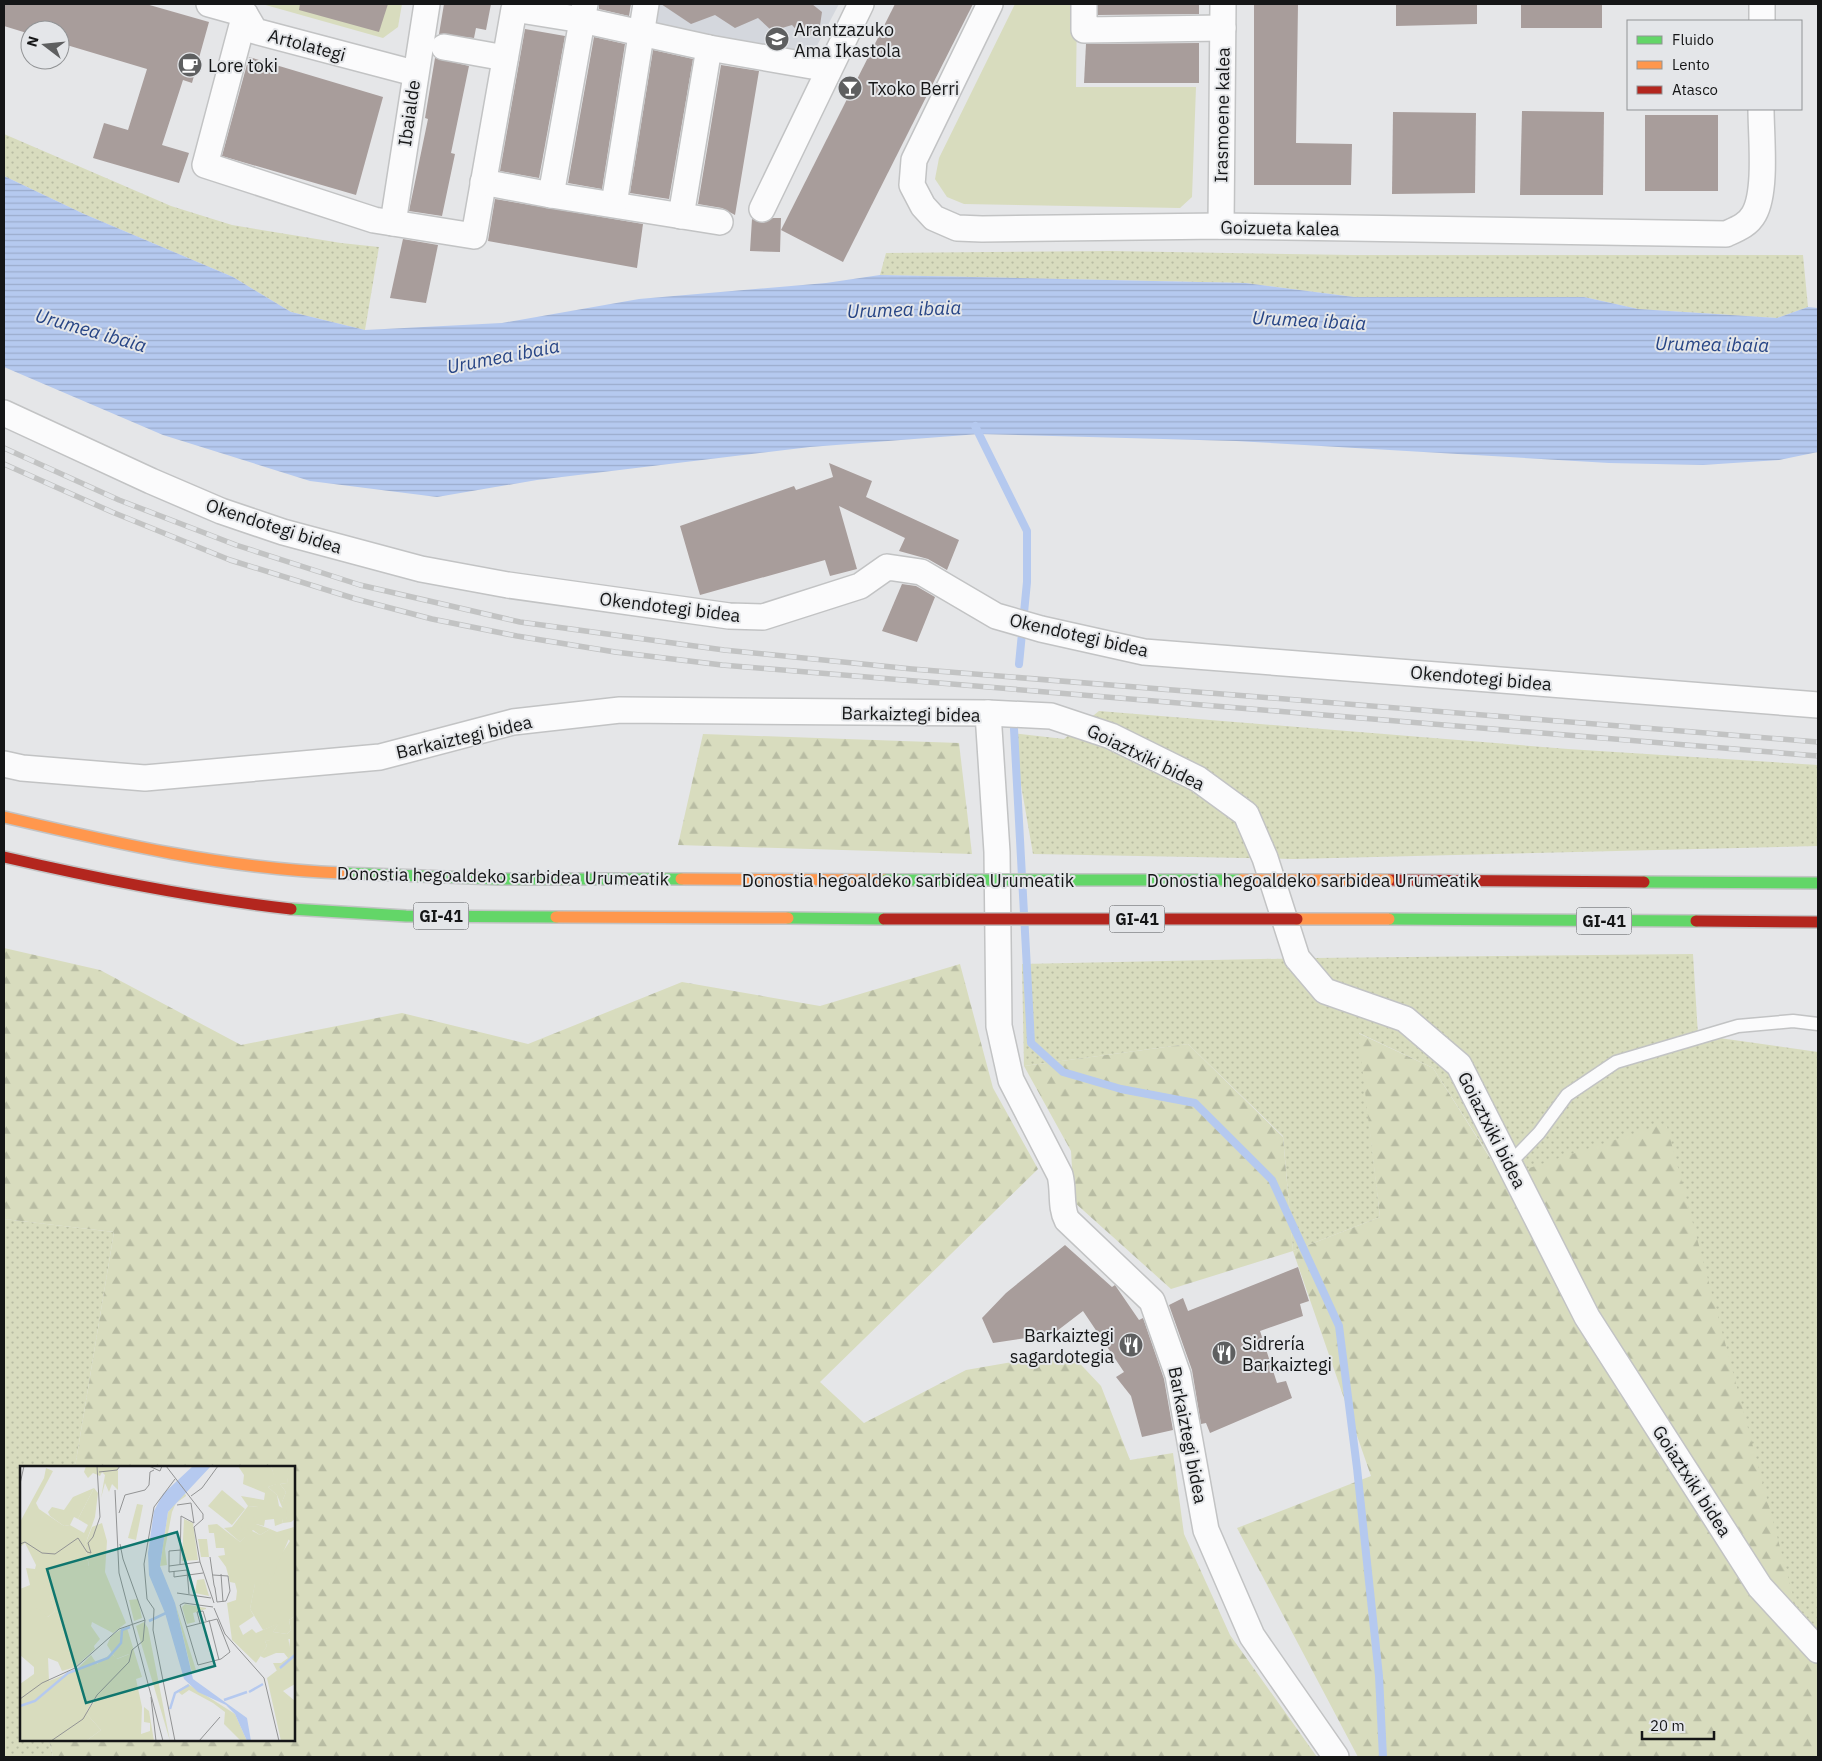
<svg xmlns="http://www.w3.org/2000/svg" width="1822" height="1761" viewBox="0 0 1822 1761" font-family="'IBM Plex Sans',sans-serif">
<style>
.built{fill:#d4d7dd}
.grass{fill:url(#grass-dots)}
.forest{fill:url(#forest-firs)}
.park{fill:#d8dcbe}
.water{fill:url(#water-rules)}
.lines{fill:none;stroke-linecap:round;stroke-linejoin:round}
.stream{stroke:#b5c9ef;stroke-width:8}
.building{fill:#a89d9b}
.lane-casing{stroke:#c2c3c4;stroke-width:15}
.street-casing{stroke:#c2c3c4;stroke-width:28}
.fast-casing{stroke:#c2c3c4;stroke-width:14}
.slow-casing{stroke:#c2c3c4;stroke-width:14}
.jam-casing{stroke:#c2c3c4;stroke-width:14}
.lane{stroke:#fbfbfc;stroke-width:12}
.street{stroke:#fbfbfc;stroke-width:25}
.fast{stroke:#63d668;stroke-width:11}
.slow{stroke:#ff974d;stroke-width:11}
.jam{stroke:#b3261e;stroke-width:11}
.rail-casing{stroke:#c2c3c3;stroke-width:5.5}
.rail{stroke:#e4e6e9;stroke-width:4;stroke-dasharray:11;stroke-linecap:butt}
.fast-bridge-casing{stroke:#c2c3c4;stroke-width:14;stroke-linecap:butt}
.slow-bridge-casing{stroke:#c2c3c4;stroke-width:14;stroke-linecap:butt}
.jam-bridge-casing{stroke:#c2c3c4;stroke-width:14;stroke-linecap:butt}
.fast-bridge{stroke:#63d668;stroke-width:11}
.slow-bridge{stroke:#ff974d;stroke-width:11}
.jam-bridge{stroke:#b3261e;stroke-width:11}
.labels{text-anchor:middle;dominant-baseline:central;stroke-width:4;stroke-linejoin:round;paint-order:stroke}
.shield{fill:#e4e6e9;stroke:#535456;stroke-width:1}
.shield-label{font-size:16px;font-weight:bold;fill:#151617}
.poi-label{font-size:18px;fill:#151617;stroke:#e4e6e9;text-anchor:start}
.street-label{font-size:18px;fill:#151617;stroke:#e4e6e9}
.water-label{font-size:19px;font-style:italic;fill:#274585;stroke:#e4e6e9}
.inset-river{fill:none;stroke:#b5c9ef;stroke-width:2.5}
.inset-road{fill:none;stroke:#929394;stroke-width:1}
.view{fill:#0f766e;fill-opacity:0.15;stroke:#0f766e;stroke-width:2.5}
.inset-edge{fill:none;stroke:#151617;stroke-width:2.5}
</style>
<defs>
<pattern id="grass-dots" width="8" height="8" patternUnits="userSpaceOnUse" patternTransform="scale(1.25)"><rect width="8" height="8" fill="#d8dcbe"/><path d="M2 2h.1M6 6h.1" fill="none" stroke="#b8bca3" stroke-width="1.8" stroke-linecap="round"/></pattern>
<pattern id="forest-firs" width="22" height="20" patternUnits="userSpaceOnUse" patternTransform="scale(1.25)"><rect width="22" height="20" fill="#d8dcbe"/><path d="M5 1l3.5 6h-7zM16 11l3.5 6h-7z" fill="#b8bca3"/></pattern>
<pattern id="water-rules" width="6" height="5" patternUnits="userSpaceOnUse" patternTransform="scale(1.25)"><rect width="6" height="5" fill="#b5c9ef"/><path d="M0 2.5h6" fill="none" stroke="#9baccc"/></pattern>
</defs>
<rect width="100%" height="100%" fill="#e5e6e8"/>
<polygon class="built" points="658,4 839,4 812,55 655,23"/>
<g class="grass">
<polygon points="4,134 171,206 232,225 341,243 379,247 365,330 291,312 233,277 84,214 4,176"/>
<polygon points="1110,251 1353,255 1803,255 1808,307 1777,318 1638,309 1584,297 1354,297 1245,283 880,275 886,253"/>
<polygon points="1099,711 1568,749 1818,765 1818,846 1294,859 1033,854 1012,733 1064,739"/>
<polygon points="1693,954 1698,1035 1818,1052 1818,1664 1809,1655 1433,1068 1359,1033 1380,1217 1293,1251 1283,1136 1188,1044 1024,1066 1022,964 1314,958"/>
<polygon points="4,1219 114,1232 75,1467 21,1467 21,1740 49,1740 53,1757 4,1757"/>
</g>
<g class="forest">
<polygon points="703,734 959,743 972,854 678,845"/>
<polygon points="4,948 100,970 241,1045 402,1013 528,1044 682,982 820,1006 960,964 993,1088 1038,1169 820,1382 864,1423 966,1370 1069,1352 1101,1386 1130,1460 1173,1453 1184,1534 1230,1635 1317,1757 53,1757 49,1740 294,1740 294,1467 75,1467 114,1232 4,1219"/>
<polygon points="1358,1033 1433,1068 1502,1177 1666,1123 1809,1655 1818,1664 1818,1757 1358,1757 1237,1528 1371,1476 1293,1251 1171,1289 1074,1202 1071,1151 1024,1066 1188,1044 1283,1137 1293,1251 1380,1217"/>
</g>
<g class="park">
<polygon points="262,4 402,4 398,27 383,38"/>
<polygon points="1015,4 1077,4 1076,87 1196,87 1192,197 1180,208 964,204 947,197 935,179 939,158"/>
</g>
<polygon class="water" points="4,176 84,214 233,277 291,312 365,330 502,323 639,299 826,283 880,275 1245,283 1354,297 1584,297 1638,309 1777,318 1808,307 1818,308 1818,452 1779,460 1703,465 1609,463 1236,441 979,434 810,447 537,480 437,497 310,481 163,435 4,367"/>
<g class="lines">
<g class="stream">
<polyline points="975,426 1027,531 1027,582 1019,664"/>
<polyline points="1014,729 1031,1043 1063,1072 1121,1089 1195,1103 1272,1180 1339,1326 1357,1468 1379,1676 1383,1757"/>
</g>
</g>
<g class="building">
<polygon points="4,4 146,4 209,22 192,83 183,80 162,145 189,153 179,183 93,158 104,123 128,130 147,69 60,43 60,30 30,30 30,34 4,26"/>
<polygon points="300,4 388,4 379,32 299,10"/>
<polygon points="444,4 491,4 486,30 476,28 474,38 439,34"/>
<polygon points="599,4 631,4 629,16 599,9"/>
<polygon points="661,4 812,4 822,12 819,32 803,37 792,25 772,31 758,18 735,28 715,15 691,24"/>
<polygon points="895,4 973,4 843,262 781,230"/>
<polygon points="1098,4 1199,4 1199,14 1098,15"/>
<polygon points="1254,4 1298,4 1296,143 1352,144 1351,185 1254,185"/>
<polygon points="1396,4 1477,4 1477,24 1396,26"/>
<rect x="1521" y="4" width="81" height="24"/>
<polygon points="525,29 565,36 539,178 500,171"/>
<polygon points="594,37 625,44 602,189 568,183"/>
<polygon points="1199,43 1199,83 1084,83 1086,44"/>
<polygon points="653,50 693,59 669,199 630,193"/>
<polygon points="249,57 383,97 356,195 222,156"/>
<polygon points="435,58 469,66 451,153 455,154 442,216 409,211 428,119 425,118"/>
<polygon points="721,65 759,71 735,215 722,208 698,204"/>
<polygon points="1522,111 1604,112 1603,195 1520,195"/>
<polygon points="1393,112 1476,113 1475,193 1392,194"/>
<rect x="1645" y="115" width="73" height="76"/>
<polygon points="495,199 643,224 637,268 488,241"/>
<polygon points="773,218 781,218 780,252 750,251 752,219 763,223"/>
<polygon points="403,239 438,245 426,303 390,298"/>
<polygon points="829,463 872,481 866,497 959,540 947,570 928,559 899,551 905,538 839,506 857,569 830,576 825,560 700,595 680,526 794,486 796,490 833,477"/>
<polygon points="902,584 916,586 935,597 917,642 882,631"/>
<polygon points="1065,1245 1112,1287 1115,1285 1139,1320 1143,1318 1164,1379 1173,1430 1142,1437 1131,1396 1116,1377 1124,1372 1083,1311 1053,1334 993,1343 982,1318 1006,1293"/>
<polygon points="1298,1267 1309,1301 1300,1304 1303,1316 1260,1331 1277,1383 1286,1381 1292,1398 1210,1433 1206,1423 1201,1424 1192,1370 1169,1305 1183,1298 1188,1311"/>
</g>
<g class="lines">
<defs>
<polyline id="lane" points="1509,1164 1539,1133 1567,1095 1616,1062 1738,1026 1793,1021 1818,1024"/>
<g id="street">
<polyline points="209,4 245,14 255,31 414,73"/>
<path d="M990,4L914,160L912,185L923,206L934,218L957,228L982,229L1221,226L1726,234C1737,229 1748,225 1754,214C1767,191 1761,136 1761,109"/>
<polyline points="1084,4 1084,30 1223,28"/>
<polyline points="245,14 205,165 374,220 474,236 514,9 582,20 709,48 829,69"/>
<polyline points="1762,21 1762,4"/>
<polyline points="444,47 505,58"/>
<polyline points="483,182 551,195 585,4"/>
<polyline points="551,195 720,222"/>
<polyline points="614,204 646,4"/>
<polyline points="762,209 861,4"/>
<polyline points="681,216 709,48"/>
<polyline points="393,223 427,4"/>
<polyline points="1221,226 1223,4"/>
<polyline points="4,413 151,481 221,511 283,532 421,569 508,585 729,616 763,617 860,586 887,567 921,572 996,616 1041,629 1144,652 1818,705"/>
<polyline points="988,713 1051,716 1111,736 1198,779 1246,814 1265,858 1297,958 1325,991 1405,1019 1459,1065 1587,1317 1760,1587 1818,1650"/>
<path d="M4,764L22,768L145,778L380,757L513,722L620,710L988,713L997,852L999,1026L1011,1080L1060,1175C1064,1190 1060,1207 1067,1220L1152,1301L1178,1375L1206,1530L1252,1636L1336,1757"/>
</g>
<g id="fast">
<polyline points="342,873 498,879 681,879"/>
<polyline points="1644,882 1818,883"/>
<polyline points="291,909 406,916 556,917"/>
<polyline points="788,918 884,919"/>
<polyline points="1389,919 1696,921"/>
</g>
<g id="slow">
<path d="M4,817C115,843 227,869 342,873"/>
<polyline points="681,879 886,880"/>
<polyline points="556,917 788,918"/>
</g>
<g id="jam">
<path d="M4,857C99,879 194,898 291,909"/>
<polyline points="1388,880 1644,882"/>
<polyline points="1696,921 1818,922"/>
</g>
</defs>
<use href="#lane" class="lane-casing"/>
<use href="#street" class="street-casing"/>
<use href="#fast" class="fast-casing"/>
<use href="#slow" class="slow-casing"/>
<use href="#jam" class="jam-casing"/>
<use href="#lane" class="lane"/>
<use href="#street" class="street"/>
<use href="#fast" class="fast"/>
<use href="#slow" class="slow"/>
<use href="#jam" class="jam"/>
<defs>
<g id="rail">
<polyline points="4,448 119,500 236,545 360,585 520,622 724,650 912,669 1818,742"/>
<polyline points="4,464 112,512 230,560 356,599 432,619 517,636 615,652 722,665 1818,756"/>
</g>
</defs>
<use href="#rail" class="rail-casing"/>
<use href="#rail" class="rail"/>
<defs>
<polyline id="fast-bridge" points="886,880 1240,880"/>
<g id="slow-bridge">
<polyline points="1240,880 1388,880"/>
<polyline points="1297,919 1389,919"/>
</g>
<polyline id="jam-bridge" points="884,919 1297,919"/>
</defs>
<use href="#fast-bridge" class="fast-bridge-casing"/>
<use href="#slow-bridge" class="slow-bridge-casing"/>
<use href="#jam-bridge" class="jam-bridge-casing"/>
<use href="#fast-bridge" class="fast-bridge"/>
<use href="#slow-bridge" class="slow-bridge"/>
<use href="#jam-bridge" class="jam-bridge"/>
</g>
<defs>
<symbol id="school-disc" viewBox="-11 -11 22 22"><circle r="9.5" fill="#5e5f60" stroke="#e4e6e9"/><path d="M0-5L7-2L0 1L-7-2ZM-4 1L0 2.5L4 1V4Q0 6-4 4Z" fill="#fff"/></symbol>
<symbol id="cafe-disc" viewBox="-11 -11 22 22"><circle r="9.5" fill="#5e5f60" stroke="#e4e6e9"/><path d="M-5.5-4.5H6V0H3Q3 3.5 0 3.5H-2.5Q-5.5 3.5-5.5 0ZM3-3.2v2h1.7v-2ZM-6 4.5H4V6H-6Z" fill="#fff"/></symbol>
<symbol id="bar-disc" viewBox="-11 -11 22 22"><circle r="9.5" fill="#5e5f60" stroke="#e4e6e9"/><path d="M-6-5H6L.8 .8V4.5H3.5V6h-7V4.5H-.8V.8Z" fill="#fff"/></symbol>
<symbol id="restaurant-disc" viewBox="-11 -11 22 22"><circle r="9.5" fill="#5e5f60" stroke="#e4e6e9"/><path d="M-5-6h1v4h1v-4h1v4h1v-4h1v5L-1.5 .5V6h-2V.5L-5-1ZM5-6V6H3V1.5H1.5Q1.5-4 5-6Z" fill="#fff"/></symbol>
</defs>
<g fill-rule="evenodd">
<use href="#school-disc" x="763" y="25" width="28" height="28"/>
<use href="#cafe-disc" x="176" y="51" width="28" height="28"/>
<use href="#bar-disc" x="836" y="74" width="28" height="28"/>
<use href="#restaurant-disc" x="1117" y="1331" width="28" height="28"/>
<use href="#restaurant-disc" x="1210" y="1339" width="28" height="28"/>
</g>
<g class="labels">
<g class="shield">
<rect x="413.5" y="902.5" width="55" height="27" rx="4"/>
<rect x="1109.5" y="905.5" width="55" height="27" rx="4"/>
<rect x="1576.5" y="907.5" width="55" height="27" rx="4"/>
</g>
<g class="shield-label">
<text x="441" y="916">GI-41</text>
<text x="1137" y="919">GI-41</text>
<text x="1604" y="921">GI-41</text>
</g>
<g class="poi-label">
<text x="794" y="29">Arantzazuko<tspan x="794" dy="21">Ama Ikastola</tspan></text>
<text x="208" y="65">Lore toki</text>
<text x="868" y="88">Txoko Berri</text>
<text x="1114" y="1335" text-anchor="end">Barkaiztegi<tspan x="1114" dy="21">sagardotegia</tspan></text>
<text x="1242" y="1343">Sidrería<tspan x="1242" dy="21">Barkaiztegi</tspan></text>
</g>
<g class="street-label">
<text transform="translate(307 45) rotate(15)">Artolategi</text>
<text transform="translate(409 113) rotate(-82)">Ibaialde</text>
<text transform="translate(1222 115) rotate(-89)">Irasmoene kalea</text>
<text transform="translate(1280 228) rotate(1)">Goizueta kalea</text>
<text transform="translate(274 526) rotate(18)">Okendotegi bidea</text>
<text transform="translate(670 607) rotate(7)">Okendotegi bidea</text>
<text transform="translate(1079 635) rotate(13)">Okendotegi bidea</text>
<text transform="translate(1481 678) rotate(5)">Okendotegi bidea</text>
<text transform="translate(911 714) rotate(1)">Barkaiztegi bidea</text>
<text transform="translate(464 737) rotate(-13)">Barkaiztegi bidea</text>
<text transform="translate(1146 757) rotate(26)">Goiaztxiki bidea</text>
<text transform="translate(503 876) rotate(1)">Donostia hegoaldeko sarbidea Urumeatik</text>
<text x="908" y="880">Donostia hegoaldeko sarbidea Urumeatik</text>
<text x="1313" y="880">Donostia hegoaldeko sarbidea Urumeatik</text>
<text transform="translate(1492 1130) rotate(63)">Goiaztxiki bidea</text>
<text transform="translate(1188 1435) rotate(79)">Barkaiztegi bidea</text>
<text transform="translate(1692 1481) rotate(57)">Goiaztxiki bidea</text>
</g>
<g class="water-label">
<text transform="translate(904 309) rotate(-2)">Urumea ibaia</text>
<text transform="translate(1309 320) rotate(3)">Urumea ibaia</text>
<text transform="translate(91 330) rotate(16)">Urumea ibaia</text>
<text transform="translate(1712 344) rotate(1)">Urumea ibaia</text>
<text transform="translate(503 356) rotate(-11)">Urumea ibaia</text>
</g>
</g>
<g transform="translate(20 1466)">
<rect width="275" height="275" fill="#e5e6e8"/>
<path d="M66,0H98V24L92,18L89,26L85,17L81,32L85,9L82,6L80,10L73,7L68,12L64,6ZM251,0L270,1L267,17L260,18L266,26L262,36L275,29V53L271,56L263,57L262,53H267L257,29L248,21L256,18ZM26,2L33,5L16,37L19,43L44,60L50,59L64,67L68,59L58,53L74,22L78,27L75,51L65,79L69,101L34,104L30,129L35,145L28,151L0,143V123L10,119L6,102L15,103L16,99L5,77L0,81V56L24,12ZM165,27L166,30L156,37L152,46L145,83L147,99L140,100L148,46ZM228,40L238,41L236,58L250,63L240,69L233,64L220,76L204,62L212,61ZM275,60V150L269,154L271,164L267,168L253,166L258,158L243,164L230,143L235,117L249,118L260,90L270,75L267,72ZM155,137L176,204L172,205L171,203ZM124,156L128,162L150,275L116,160ZM107,162L122,211L116,213L122,241L121,268L130,265V257L124,256V241L129,245L134,275H66L81,264L66,247L109,188L96,193L92,187L100,164ZM268,171L271,188L268,196L257,205L253,197H261L268,192L264,187H256L244,192L240,190L247,180L245,175Z" fill="#d8dcbe"/>
<path d="M218,0H251L257,18L248,21L257,29L259,40L266,44L267,53H262L263,57L255,60L254,53L245,54L244,60L236,58L233,51L238,41L228,40L221,30L244,34L245,27L223,18L224,9ZM269,0H275V29L269,37L262,36L266,26L260,18L267,17ZM74,22L58,53L54,51L50,59L44,60L30,50L28,46L32,41L44,44L53,31ZM82,57L87,75L85,106L106,157L93,167L72,156L71,160L80,173L74,180L75,183L55,201L42,205L38,196L28,192L29,215L56,204L71,189L77,198L92,187L87,179L91,170L100,164L105,175L100,184L92,188L97,193L110,188L102,201L109,212L73,234L66,247L81,264L66,275H0V218L14,208V201L0,189V143L17,142L28,151L35,145L30,129L26,128L22,111L33,104L69,100L65,79L72,61ZM197,58L220,76L225,71L217,64L223,60L240,69L250,63L257,66L274,61L249,119L235,118L230,143L234,150L219,160L223,169L232,163L236,167L259,157L253,166L267,168L271,164L269,154L275,150V218L263,225L275,235V275H261L247,212L268,196L270,173L245,175L247,180L236,197L212,174L207,137L216,134L217,125L215,117L210,116L206,101L198,90L205,89L204,82H196L194,67H189L188,59ZM118,133L122,152L114,155L109,134ZM168,218L215,248L227,275H221L204,258L205,246L193,237L169,224L162,229L157,225Z" fill="#d8dcbe"/>
<path d="M202,24L225,43L212,59L188,40ZM117,38L123,39L116,74L108,72ZM164,53L173,57L178,94L162,95ZM178,73H187L189,91H181ZM184,113L189,130L175,127L177,114ZM165,138L186,142V143L173,147L175,156L167,158L162,141Z" fill="#d8dcbe"/>
<path d="M173,0H191L148,46L140,100L155,137L173,213L227,252L231,275H227L215,248L206,239L178,226L164,213L145,147L129,109L128,87L134,45L143,28Z" fill="#b5c9ef"/>
<path class="inset-river" d="M129,155L146,147M260,202L275,189M229,226L243,218M204,234L227,226M0,240L15,235L48,207L88,192L101,177L102,164L110,161M150,243L155,227L169,219"/>
<path class="inset-road" d="M129,0L140,5L142,0M146,0L183,48V53L174,61L180,96L194,137M79,6L97,4L100,0M155,13L134,41L124,98L127,133L134,143L133,164L155,275M0,18L4,0M95,24L99,107L143,275M171,30L182,22L198,0M157,39L171,37L174,57M99,47L105,29L125,24L129,19L130,6L134,4M0,78L5,76L22,87L35,88L58,72L67,86L71,87L68,77L73,71L80,51L77,0M161,84L149,85V106L167,104L169,128M190,91L194,119L195,122L197,136L206,135L210,125L208,110L193,109M160,98L161,50L174,57M149,100L180,96M154,105V111L183,107M201,108L203,136M157,127L191,132M193,141L164,137L160,139L178,199L201,193L210,186L197,153M194,142L205,168L244,212L259,275M189,154L199,194M180,157L177,146L183,145L186,155M166,161L197,153M131,231L136,275M0,233L22,217L55,202L99,163L125,154L103,93L100,78M31,275L63,253L77,229L109,196L112,184L123,175L125,154M179,275L200,251"/>
<path class="view" d="M157,66L195,200L66,237L27,103Z"/>
<rect width="275" height="275" class="inset-edge"/>
</g>
<rect width="1822" height="1761" fill="none" stroke="#151617" stroke-width="10"/>
<rect x="1627" y="20" width="175" height="90" fill="#e4e6e9" stroke="#919395"/>
<rect x="1637" y="36" width="25" height="8" fill="#63d668" stroke="#919395"/>
<text x="1672" y="45" font-size="15" fill="#151617">Fluido</text>
<rect x="1637" y="61" width="25" height="8" fill="#ff974d" stroke="#919395"/>
<text x="1672" y="70" font-size="15" fill="#151617">Lento</text>
<rect x="1637" y="86" width="25" height="8" fill="#b3261e" stroke="#919395"/>
<text x="1672" y="95" font-size="15" fill="#151617">Atasco</text>
<g transform="translate(45 45) rotate(286)"><circle r="24" fill="#e4e6e9" stroke="#919395"/>
<path d="M0-4L9 19L0 12L-9 19Z" fill="#5e5f60"/>
<text y="-8" font-size="14" font-weight="bold" text-anchor="middle" fill="#151617">N</text>
</g>
<path d="M1642 1731v8h72v-8" fill="none" stroke="#151617" stroke-width="2.5"/>
<text x="1650" y="1731" font-size="15" fill="#151617" stroke="#e4e6e9" stroke-width="4" paint-order="stroke">20 m</text>
</svg>
